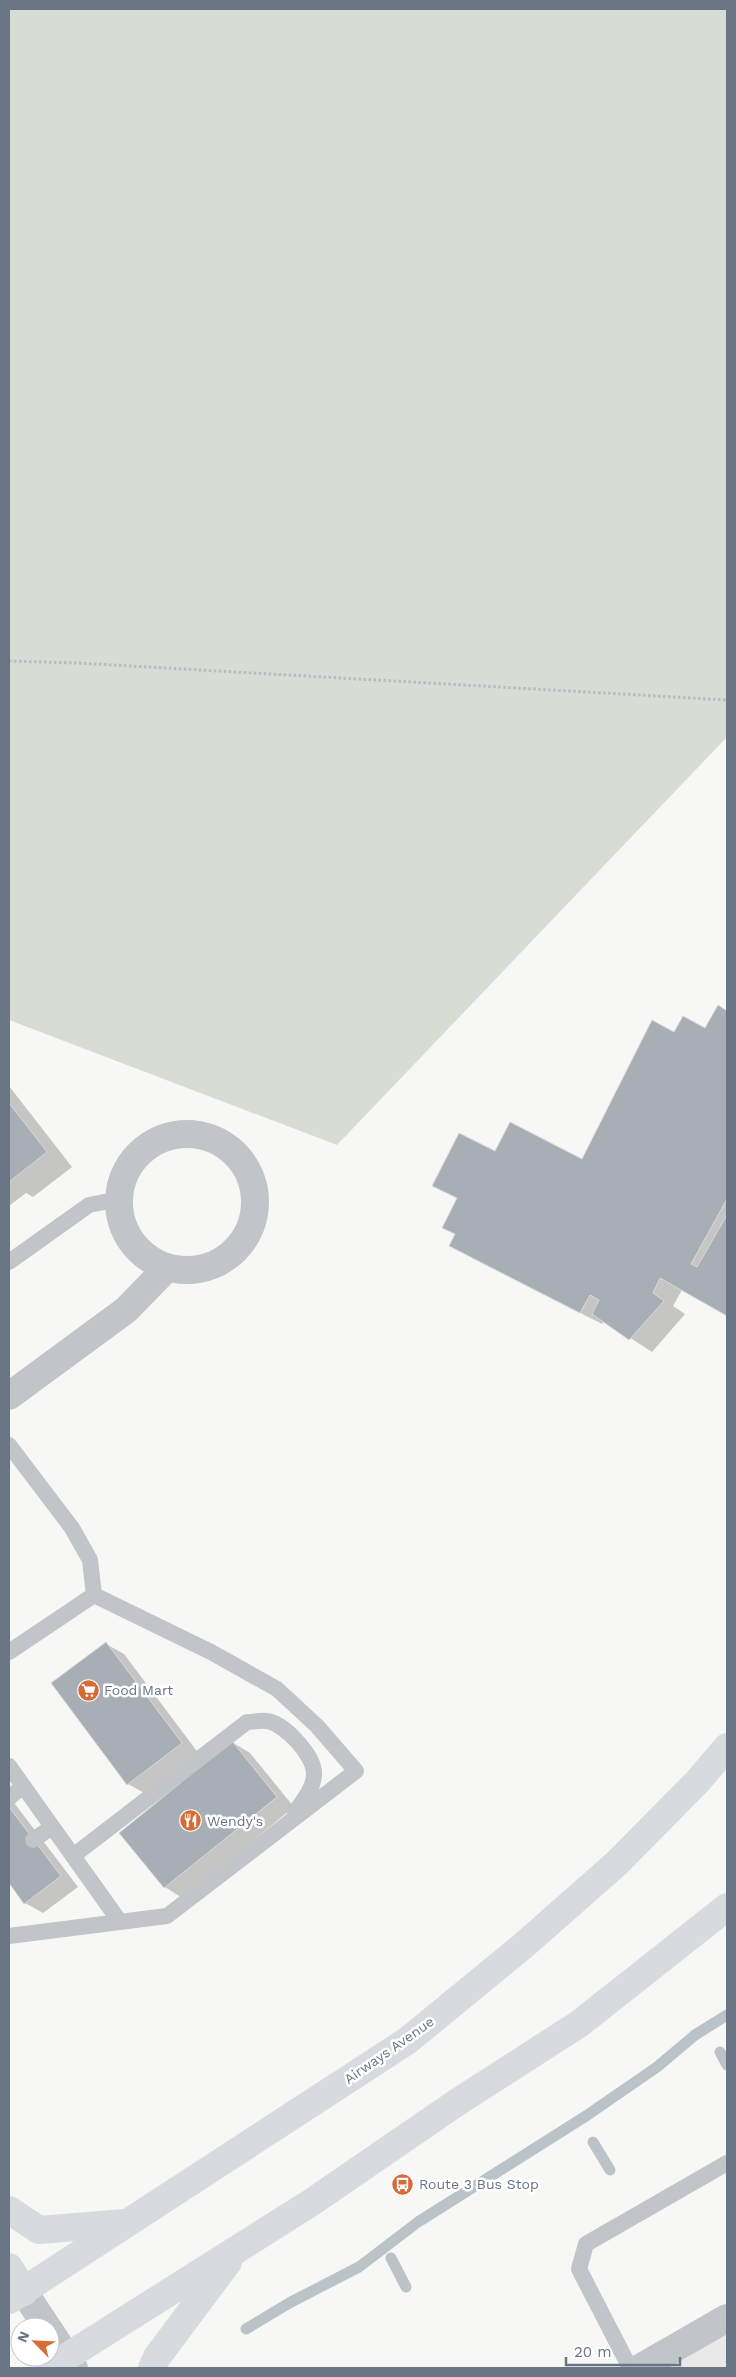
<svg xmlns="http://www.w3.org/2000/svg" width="736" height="2377" viewBox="0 0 736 2377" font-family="'Work Sans',sans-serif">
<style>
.built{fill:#e8e9e8}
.green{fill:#d7dcd5}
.shadow{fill:#0003}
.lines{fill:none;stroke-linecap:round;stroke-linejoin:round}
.stream{stroke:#bbc3c9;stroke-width:11}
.building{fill:#a8aeb5;stroke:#d9d9d7}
.path{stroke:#b9bbbe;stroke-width:3;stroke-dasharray:2.5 2.5;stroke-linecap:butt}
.lane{stroke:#c1c4c8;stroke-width:16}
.street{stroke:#c1c4c8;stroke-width:28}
.secondary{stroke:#d7dade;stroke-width:28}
.labels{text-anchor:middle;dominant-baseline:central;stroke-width:5;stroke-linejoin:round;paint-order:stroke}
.poi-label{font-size:14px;fill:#697584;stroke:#fff;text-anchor:start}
.street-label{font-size:14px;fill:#697584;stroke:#fff}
</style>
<rect width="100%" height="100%" fill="#f7f8f5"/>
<polygon class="built" points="727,2323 727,2368 645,2368"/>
<polygon class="green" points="9,9 727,9 727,737 337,1145 9,1020"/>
<g class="shadow">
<polygon points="718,1007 727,1012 727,1315 682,1290 673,1306 685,1314 652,1352 604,1321 602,1324 472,1258 456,1235 444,1227 458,1199 433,1185 496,1153 582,1160 674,1034 705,1030"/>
<polygon points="9,1086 72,1167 33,1197 26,1193 9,1206"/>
<polygon points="106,1644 124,1654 199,1754 146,1794 128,1784"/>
<polygon points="232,1742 250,1753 294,1807 182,1898 165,1887"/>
<polygon points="9,1796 78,1887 43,1913 25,1903 9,1881"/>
</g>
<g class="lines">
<g class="stream">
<polyline points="720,2052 727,2065"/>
<polyline points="593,2142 610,2170"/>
<polyline points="391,2258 406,2287"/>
<polyline points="246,2329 291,2302 359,2267 418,2222 586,2116 657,2067 695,2035 727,2015"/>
</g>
</g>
<g class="building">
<polygon points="718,1005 727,1011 727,1199 691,1264 697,1267 727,1215 727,1316 660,1278 653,1293 664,1301 629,1340 592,1314 599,1300 590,1295 580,1313 449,1246 455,1234 442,1228 457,1198 432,1186 459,1133 495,1151 510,1122 582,1159 652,1020 674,1032 683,1016 705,1028"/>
<polygon points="9,1103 47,1152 9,1182"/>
<polygon points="106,1642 182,1743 127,1785 51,1683"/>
<polygon points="232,1741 277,1797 164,1888 119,1833"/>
<polygon points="9,1807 61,1876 24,1904 9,1883"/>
</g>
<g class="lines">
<polyline class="path" points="9,661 78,663 727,700"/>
<g class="lane">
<polyline points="9,1262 89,1205 119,1199"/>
<polyline points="9,1445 72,1528 90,1560 94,1595"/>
<polyline points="9,1652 94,1595 211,1652 277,1689 317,1726 356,1771 167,1916 9,1936"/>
<polyline points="9,1766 120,1922"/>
<polyline points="9,1798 23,1786"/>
<polyline points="33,1840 52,1827"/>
<path d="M73,1856L247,1722C254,1722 261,1720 267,1721C284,1723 315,1756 314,1774C314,1788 303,1801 295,1812"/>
<polyline points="630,2368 579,2269 586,2244 727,2163"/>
</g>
<g class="street">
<circle cx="187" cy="1202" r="68"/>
<polyline points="9,1396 126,1310 167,1268"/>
<polyline points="24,2292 47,2327"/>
<polyline points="50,2331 74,2368"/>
<polyline points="640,2368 727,2318"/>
</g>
<g class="secondary">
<polyline points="9,2210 39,2230 125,2223"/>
<polyline points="9,2267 24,2292"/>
<polyline points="9,2300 407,2041 524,1945 617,1863 697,1782 727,1747"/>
<polyline points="49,2368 312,2202 459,2101 579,2024 727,1907"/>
<polyline points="152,2368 157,2357 228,2262"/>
</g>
</g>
<defs>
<symbol id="supermarket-disc" viewBox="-11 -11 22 22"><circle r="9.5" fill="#d66b37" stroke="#fff"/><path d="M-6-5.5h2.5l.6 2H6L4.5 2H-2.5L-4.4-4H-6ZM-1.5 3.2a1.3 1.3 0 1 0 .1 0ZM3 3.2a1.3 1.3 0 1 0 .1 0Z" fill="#fff"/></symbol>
<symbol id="restaurant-disc" viewBox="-11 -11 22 22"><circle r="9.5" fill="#d66b37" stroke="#fff"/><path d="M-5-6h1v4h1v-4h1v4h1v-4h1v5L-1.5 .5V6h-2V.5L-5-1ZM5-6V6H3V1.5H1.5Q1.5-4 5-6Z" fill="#fff"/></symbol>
<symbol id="bus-disc" viewBox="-11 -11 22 22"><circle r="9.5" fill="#d66b37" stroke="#fff"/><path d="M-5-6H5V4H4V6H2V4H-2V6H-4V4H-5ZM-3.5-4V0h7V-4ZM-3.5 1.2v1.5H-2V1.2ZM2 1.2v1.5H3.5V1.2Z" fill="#fff"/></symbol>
</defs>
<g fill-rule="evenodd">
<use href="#supermarket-disc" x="76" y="1678" width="25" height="25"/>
<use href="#restaurant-disc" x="178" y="1808" width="25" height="25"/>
<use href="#bus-disc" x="390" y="2172" width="25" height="25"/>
</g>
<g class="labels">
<g class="poi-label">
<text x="104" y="1690">Food Mart</text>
<text x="207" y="1821">Wendy's</text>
<text x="419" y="2184">Route 3 Bus Stop</text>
</g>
<g class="street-label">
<text transform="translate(389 2050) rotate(-35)">Airways Avenue</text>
</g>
</g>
<rect width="736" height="2377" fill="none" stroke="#697584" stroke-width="20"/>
<g transform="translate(35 2342) rotate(294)"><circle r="24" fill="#ffffff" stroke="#c3c8ce"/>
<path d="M0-4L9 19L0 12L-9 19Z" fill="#d66b37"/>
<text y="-8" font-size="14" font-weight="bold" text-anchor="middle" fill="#697584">N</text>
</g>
<path d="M566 2357v8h114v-8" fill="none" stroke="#697584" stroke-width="2.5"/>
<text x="574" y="2357" font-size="15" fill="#697584" stroke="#ffffff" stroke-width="4" paint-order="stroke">20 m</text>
</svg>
